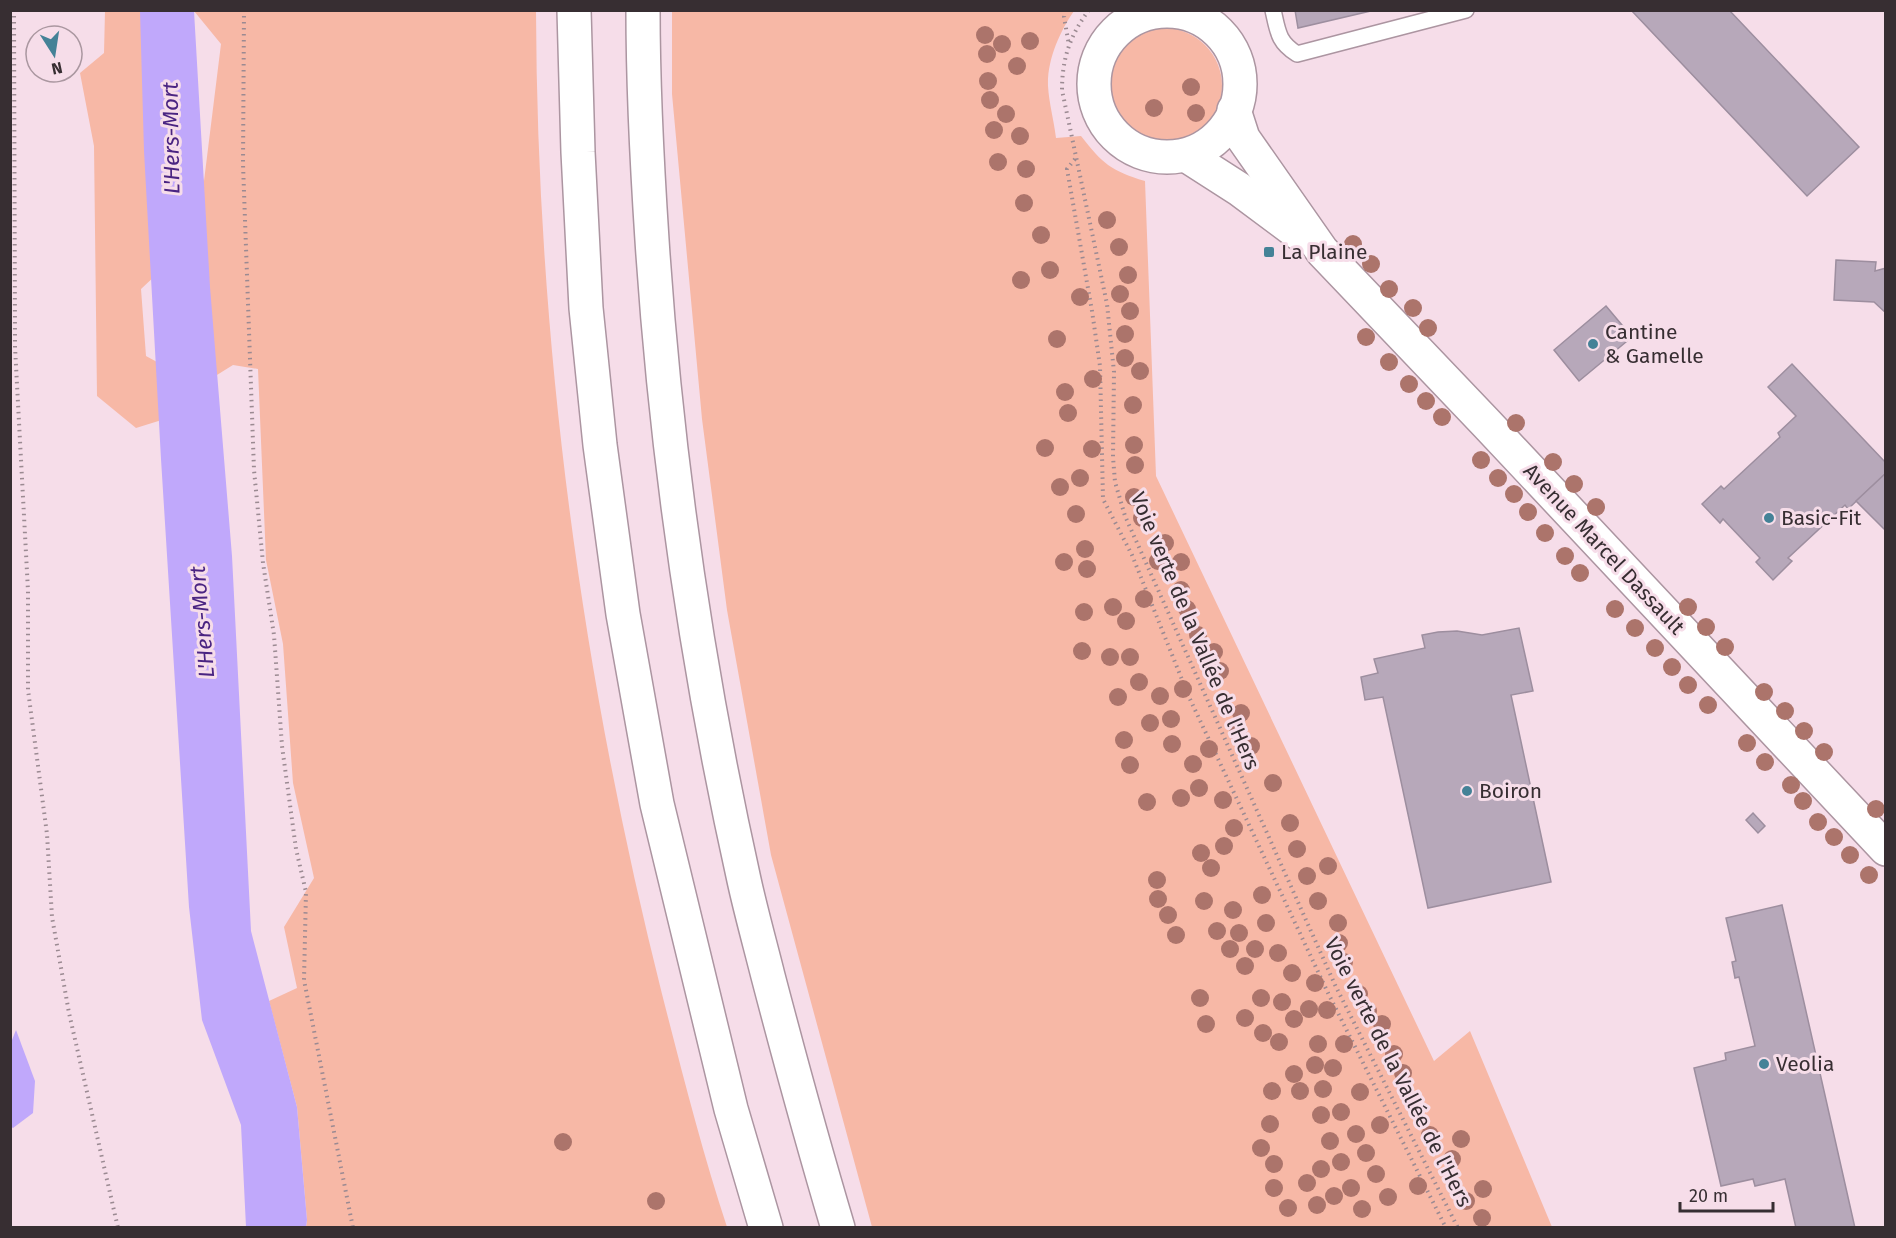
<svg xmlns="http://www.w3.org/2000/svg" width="1896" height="1238" viewBox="0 0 1896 1238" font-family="'Fira Sans',sans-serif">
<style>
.green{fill:#f7b8a6}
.water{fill:#c0a8fb}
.building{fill:#b7a8ba;stroke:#9d8e9f;stroke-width:1.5}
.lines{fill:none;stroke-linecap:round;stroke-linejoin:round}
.lane-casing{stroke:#ac95a1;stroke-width:18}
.secondary-casing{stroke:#ac95a1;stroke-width:36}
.highway-casing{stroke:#ac95a1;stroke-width:36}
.path{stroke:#9b8a92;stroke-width:4;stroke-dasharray:1.5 4.5;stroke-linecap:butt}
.lane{stroke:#fff;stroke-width:15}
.secondary{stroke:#fff;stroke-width:33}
.highway{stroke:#fff;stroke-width:33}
.tree{fill:#ac746b}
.poi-dot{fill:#448297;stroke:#f6dde9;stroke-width:2}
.labels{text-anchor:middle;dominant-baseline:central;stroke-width:6;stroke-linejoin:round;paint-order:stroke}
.poi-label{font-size:21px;fill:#372e32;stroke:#f6dde9;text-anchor:start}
.street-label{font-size:21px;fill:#372e32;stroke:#f6dde9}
.water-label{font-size:22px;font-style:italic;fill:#4a2482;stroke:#f6dde9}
</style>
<rect width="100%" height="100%" fill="#f6dde9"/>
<g class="green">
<path d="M105,11H151L204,181L221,44L194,11H536C537,341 581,673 662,994C682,1072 702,1151 727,1227H306L307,1220L297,1107L269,1001L297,988L284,927L314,878L293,783L283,644L266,560L258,369L233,365L196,388L157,274L141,289L146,356L168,368V418L136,428L97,396L94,146L80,73L104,53Z"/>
<path d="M672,11H1074C1060,31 1047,60 1048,86C1049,103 1054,121 1056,138L1081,136C1102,163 1111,171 1145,181L1156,476L1434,1061L1470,1031L1552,1227H872L771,855L727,610L702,419L672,94Z"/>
<circle cx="1164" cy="86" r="58"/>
</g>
<g class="water">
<polygon points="140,11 194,11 210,287 232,556 251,931 297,1107 307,1220 306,1227 246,1227 241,1125 202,1020 189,907 161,459 144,151"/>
<polygon points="16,1030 35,1081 33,1113 13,1128 10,1126 10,1045"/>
</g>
<g class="building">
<polygon points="1295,10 1375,10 1298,28"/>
<polygon points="1631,10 1729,10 1859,147 1807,196"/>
<polygon points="1836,260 1876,262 1875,271 1886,268 1886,313 1874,302 1834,300"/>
<polygon points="1606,306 1632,337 1579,381 1554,350"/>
<polygon points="1792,364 1886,463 1886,473 1848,509 1845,505 1788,558 1792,561 1773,580 1756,562 1760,558 1723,519 1720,523 1702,504 1721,486 1724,489 1780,437 1778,433 1796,416 1768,387"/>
<polygon points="1886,473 1886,531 1856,501"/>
<polygon points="1519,628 1533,691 1511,695 1551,882 1428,908 1383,697 1365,700 1361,677 1378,673 1374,659 1425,648 1422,635 1438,632 1457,631 1482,635"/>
<polygon points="1753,813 1765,826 1758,833 1746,820"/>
<polygon points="1782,905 1855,1228 1796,1228 1785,1179 1755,1186 1753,1179 1721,1186 1694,1068 1726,1060 1725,1053 1755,1046 1739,977 1735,978 1732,962 1736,961 1726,918"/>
</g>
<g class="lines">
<defs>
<path id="lane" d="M1273,10C1278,32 1278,42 1297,54L1466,10"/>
<g id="secondary">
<circle cx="1167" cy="84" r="73"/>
<polyline points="1234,110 1243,138 1322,251 1487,424 1886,849"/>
<polyline points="1186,155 1239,189 1298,233"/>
</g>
<g id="highway">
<polyline points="574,10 578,152 586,308 600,445 623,614 657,804 731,1109 766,1228"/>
<path d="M643,10C643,87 647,164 652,240C666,455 697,669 744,880C751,912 760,944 768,976C790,1060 813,1144 838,1228"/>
</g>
</defs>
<use href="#lane" class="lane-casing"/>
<use href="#secondary" class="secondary-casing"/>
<use href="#highway" class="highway-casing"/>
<g class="path">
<polyline points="14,10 15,347 28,591 28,690 47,834 52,917 69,1013 118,1228"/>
<polyline points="244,10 243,164 254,470 263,563 274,635 282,746 296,849 306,892 304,980 353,1228"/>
<polyline points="1065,10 1064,17 1069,45"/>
<path d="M1089,10C1070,35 1062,59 1062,90L1107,304L1114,372L1113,457L1115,482L1125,516L1336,987L1458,1228"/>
<polyline points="1075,159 1067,169 1092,311 1100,366 1103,499 1132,555 1189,697 1328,993 1446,1228"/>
</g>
<use href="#lane" class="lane"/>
<use href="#secondary" class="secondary"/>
<use href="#highway" class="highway"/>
</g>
<g class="tree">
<circle cx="985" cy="35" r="9"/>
<circle cx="1030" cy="41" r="9"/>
<circle cx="1002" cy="44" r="9"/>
<circle cx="987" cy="54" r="9"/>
<circle cx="1017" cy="66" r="9"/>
<circle cx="988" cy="81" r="9"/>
<circle cx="1191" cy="87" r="9"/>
<circle cx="990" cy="100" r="9"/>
<circle cx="1154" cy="108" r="9"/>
<circle cx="1196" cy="113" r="9"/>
<circle cx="1006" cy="114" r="9"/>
<circle cx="994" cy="130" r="9"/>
<circle cx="1020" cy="136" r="9"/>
<circle cx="998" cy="162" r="9"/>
<circle cx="1026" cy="169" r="9"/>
<circle cx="1024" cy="203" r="9"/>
<circle cx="1107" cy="220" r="9"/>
<circle cx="1041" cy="235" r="9"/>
<circle cx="1353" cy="244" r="9"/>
<circle cx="1119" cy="247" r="9"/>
<circle cx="1371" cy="264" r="9"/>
<circle cx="1050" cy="270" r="9"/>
<circle cx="1128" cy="275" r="9"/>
<circle cx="1021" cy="280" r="9"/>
<circle cx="1389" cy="289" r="9"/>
<circle cx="1120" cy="294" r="9"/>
<circle cx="1080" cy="297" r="9"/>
<circle cx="1413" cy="308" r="9"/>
<circle cx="1130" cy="311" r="9"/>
<circle cx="1428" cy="328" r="9"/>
<circle cx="1125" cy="334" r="9"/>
<circle cx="1366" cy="337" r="9"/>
<circle cx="1057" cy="339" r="9"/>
<circle cx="1125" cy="358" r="9"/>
<circle cx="1389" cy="362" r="9"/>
<circle cx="1140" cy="371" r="9"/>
<circle cx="1093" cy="379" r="9"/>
<circle cx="1409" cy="384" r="9"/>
<circle cx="1065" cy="392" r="9"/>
<circle cx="1426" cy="401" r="9"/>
<circle cx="1133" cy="405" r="9"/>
<circle cx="1068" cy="413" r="9"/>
<circle cx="1442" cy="417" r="9"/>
<circle cx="1516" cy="423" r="9"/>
<circle cx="1134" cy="445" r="9"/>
<circle cx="1045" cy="448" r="9"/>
<circle cx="1092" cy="449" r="9"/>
<circle cx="1481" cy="460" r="9"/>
<circle cx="1553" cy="462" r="9"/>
<circle cx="1135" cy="465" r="9"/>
<circle cx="1080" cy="478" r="9"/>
<circle cx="1498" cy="478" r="9"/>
<circle cx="1574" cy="484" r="9"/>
<circle cx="1060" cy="487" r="9"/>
<circle cx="1514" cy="494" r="9"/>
<circle cx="1134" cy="497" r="9"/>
<circle cx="1596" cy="507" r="9"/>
<circle cx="1528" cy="512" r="9"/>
<circle cx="1076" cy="514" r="9"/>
<circle cx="1142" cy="518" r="9"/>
<circle cx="1545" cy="533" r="9"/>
<circle cx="1165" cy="543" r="9"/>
<circle cx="1085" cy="549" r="9"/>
<circle cx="1565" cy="556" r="9"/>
<circle cx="1158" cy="561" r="9"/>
<circle cx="1064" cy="562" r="9"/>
<circle cx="1181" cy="562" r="9"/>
<circle cx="1087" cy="569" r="9"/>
<circle cx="1580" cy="573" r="9"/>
<circle cx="1181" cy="590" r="9"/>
<circle cx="1144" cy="599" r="9"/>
<circle cx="1113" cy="607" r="9"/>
<circle cx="1688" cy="607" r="9"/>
<circle cx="1187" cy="609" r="9"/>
<circle cx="1615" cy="609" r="9"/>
<circle cx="1084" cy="612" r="9"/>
<circle cx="1126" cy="621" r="9"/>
<circle cx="1706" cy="627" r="9"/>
<circle cx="1635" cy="628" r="9"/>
<circle cx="1198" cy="635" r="9"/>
<circle cx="1725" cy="647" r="9"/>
<circle cx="1655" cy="648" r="9"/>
<circle cx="1082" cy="651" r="9"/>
<circle cx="1214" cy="652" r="9"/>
<circle cx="1110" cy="657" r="9"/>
<circle cx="1130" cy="657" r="9"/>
<circle cx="1672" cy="667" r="9"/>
<circle cx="1220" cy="671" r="9"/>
<circle cx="1139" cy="682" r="9"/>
<circle cx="1688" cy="685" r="9"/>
<circle cx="1183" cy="689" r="9"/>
<circle cx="1764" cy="692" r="9"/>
<circle cx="1160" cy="696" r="9"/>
<circle cx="1118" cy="697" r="9"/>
<circle cx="1708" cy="705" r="9"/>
<circle cx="1785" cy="711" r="9"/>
<circle cx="1241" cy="713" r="9"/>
<circle cx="1171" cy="719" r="9"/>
<circle cx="1150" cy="723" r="9"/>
<circle cx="1804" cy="731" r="9"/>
<circle cx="1238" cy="732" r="9"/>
<circle cx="1124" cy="740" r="9"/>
<circle cx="1747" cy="743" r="9"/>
<circle cx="1172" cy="744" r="9"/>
<circle cx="1251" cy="746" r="9"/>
<circle cx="1209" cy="749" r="9"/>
<circle cx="1824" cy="752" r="9"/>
<circle cx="1765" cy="762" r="9"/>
<circle cx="1193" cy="764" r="9"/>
<circle cx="1130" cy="765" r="9"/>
<circle cx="1273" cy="783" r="9"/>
<circle cx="1791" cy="785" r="9"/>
<circle cx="1199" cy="788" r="9"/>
<circle cx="1181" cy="798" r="9"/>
<circle cx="1223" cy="800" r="9"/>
<circle cx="1803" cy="801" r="9"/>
<circle cx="1147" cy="802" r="9"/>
<circle cx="1876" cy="809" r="9"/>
<circle cx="1818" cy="822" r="9"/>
<circle cx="1290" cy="823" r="9"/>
<circle cx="1234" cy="828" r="9"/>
<circle cx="1834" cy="837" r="9"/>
<circle cx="1224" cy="846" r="9"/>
<circle cx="1297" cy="849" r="9"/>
<circle cx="1201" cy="853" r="9"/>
<circle cx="1850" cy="855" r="9"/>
<circle cx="1328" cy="866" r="9"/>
<circle cx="1211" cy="868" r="9"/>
<circle cx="1869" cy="875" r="9"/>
<circle cx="1307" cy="876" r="9"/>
<circle cx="1157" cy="880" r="9"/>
<circle cx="1262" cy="895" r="9"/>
<circle cx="1158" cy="899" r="9"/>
<circle cx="1204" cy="901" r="9"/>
<circle cx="1318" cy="901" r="9"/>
<circle cx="1233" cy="910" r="9"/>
<circle cx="1168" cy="915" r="9"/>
<circle cx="1266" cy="923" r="9"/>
<circle cx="1338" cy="923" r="9"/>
<circle cx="1217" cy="931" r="9"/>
<circle cx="1239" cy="933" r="9"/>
<circle cx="1176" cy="935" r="9"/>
<circle cx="1339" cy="943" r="9"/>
<circle cx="1230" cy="949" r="9"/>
<circle cx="1255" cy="949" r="9"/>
<circle cx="1278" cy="953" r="9"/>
<circle cx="1344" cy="962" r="9"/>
<circle cx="1245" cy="966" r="9"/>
<circle cx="1292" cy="973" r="9"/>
<circle cx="1315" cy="983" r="9"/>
<circle cx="1359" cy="994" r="9"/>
<circle cx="1200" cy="998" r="9"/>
<circle cx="1261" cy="998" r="9"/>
<circle cx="1282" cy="1002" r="9"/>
<circle cx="1309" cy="1009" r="9"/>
<circle cx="1327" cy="1010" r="9"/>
<circle cx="1368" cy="1011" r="9"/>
<circle cx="1245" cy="1018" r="9"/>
<circle cx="1294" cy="1019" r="9"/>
<circle cx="1206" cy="1024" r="9"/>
<circle cx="1382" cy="1024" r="9"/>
<circle cx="1263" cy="1033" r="9"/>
<circle cx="1279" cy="1042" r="9"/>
<circle cx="1318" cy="1044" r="9"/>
<circle cx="1344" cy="1044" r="9"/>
<circle cx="1394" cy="1054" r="9"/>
<circle cx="1315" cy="1065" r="9"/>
<circle cx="1333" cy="1068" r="9"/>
<circle cx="1403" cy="1073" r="9"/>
<circle cx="1294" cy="1074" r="9"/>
<circle cx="1323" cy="1089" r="9"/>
<circle cx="1272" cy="1091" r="9"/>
<circle cx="1300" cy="1091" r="9"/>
<circle cx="1360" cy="1092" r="9"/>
<circle cx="1414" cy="1103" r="9"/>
<circle cx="1341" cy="1112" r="9"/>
<circle cx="1321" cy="1115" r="9"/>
<circle cx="1270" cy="1124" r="9"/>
<circle cx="1380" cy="1125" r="9"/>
<circle cx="1356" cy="1134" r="9"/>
<circle cx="1430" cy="1135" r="9"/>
<circle cx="1461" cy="1139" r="9"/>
<circle cx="1330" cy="1141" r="9"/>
<circle cx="563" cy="1142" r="9"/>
<circle cx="1261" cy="1148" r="9"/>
<circle cx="1366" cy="1153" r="9"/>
<circle cx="1452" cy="1159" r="9"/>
<circle cx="1341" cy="1162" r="9"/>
<circle cx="1274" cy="1164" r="9"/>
<circle cx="1321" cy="1169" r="9"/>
<circle cx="1376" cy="1174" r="9"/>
<circle cx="1307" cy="1183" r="9"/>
<circle cx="1418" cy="1186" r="9"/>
<circle cx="1274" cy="1188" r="9"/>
<circle cx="1351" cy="1188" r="9"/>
<circle cx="1483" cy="1189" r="9"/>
<circle cx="1334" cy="1196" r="9"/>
<circle cx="1388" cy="1197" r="9"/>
<circle cx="656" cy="1201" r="9"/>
<circle cx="1466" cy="1201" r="9"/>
<circle cx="1317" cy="1205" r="9"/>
<circle cx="1288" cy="1208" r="9"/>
<circle cx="1362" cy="1209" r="9"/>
<circle cx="1482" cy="1218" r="9"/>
</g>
<g class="poi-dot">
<rect x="1263" y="246" width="12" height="12" rx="3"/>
<circle cx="1593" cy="344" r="6"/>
<circle cx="1769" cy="518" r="6"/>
<circle cx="1467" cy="791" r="6"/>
<circle cx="1764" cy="1064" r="6"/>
</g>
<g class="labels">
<g class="poi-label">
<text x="1281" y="252">La Plaine</text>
<text x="1605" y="332">Cantine<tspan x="1605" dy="24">&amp; Gamelle</tspan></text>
<text x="1781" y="518">Basic-Fit</text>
<text x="1479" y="791">Boiron</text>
<text x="1776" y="1064">Veolia</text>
</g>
<g class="street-label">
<text transform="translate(1604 549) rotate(47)">Avenue Marcel Dassault</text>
<text transform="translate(1195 631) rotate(67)">Voie verte de la Vallée de l'Hers</text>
<text transform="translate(1398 1072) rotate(63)">Voie verte de la Vallée de l'Hers</text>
</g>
<g class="water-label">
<text transform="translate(171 138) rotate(-91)">L'Hers-Mort</text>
<text transform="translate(202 622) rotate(-95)">L'Hers-Mort</text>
</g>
</g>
<rect width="1896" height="1238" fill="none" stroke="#372e32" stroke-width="24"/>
<g transform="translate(54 54) rotate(168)"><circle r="28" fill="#f6dde9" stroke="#aa97a0" stroke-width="1.5"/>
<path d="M0-4.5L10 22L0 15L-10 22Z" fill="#448297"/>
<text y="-9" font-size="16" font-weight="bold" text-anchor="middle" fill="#372e32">N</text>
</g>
<path d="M1680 1202v9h93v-9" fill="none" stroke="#372e32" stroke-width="3"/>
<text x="1689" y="1202" font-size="18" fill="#372e32" stroke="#f6dde9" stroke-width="4.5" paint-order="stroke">20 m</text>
</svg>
